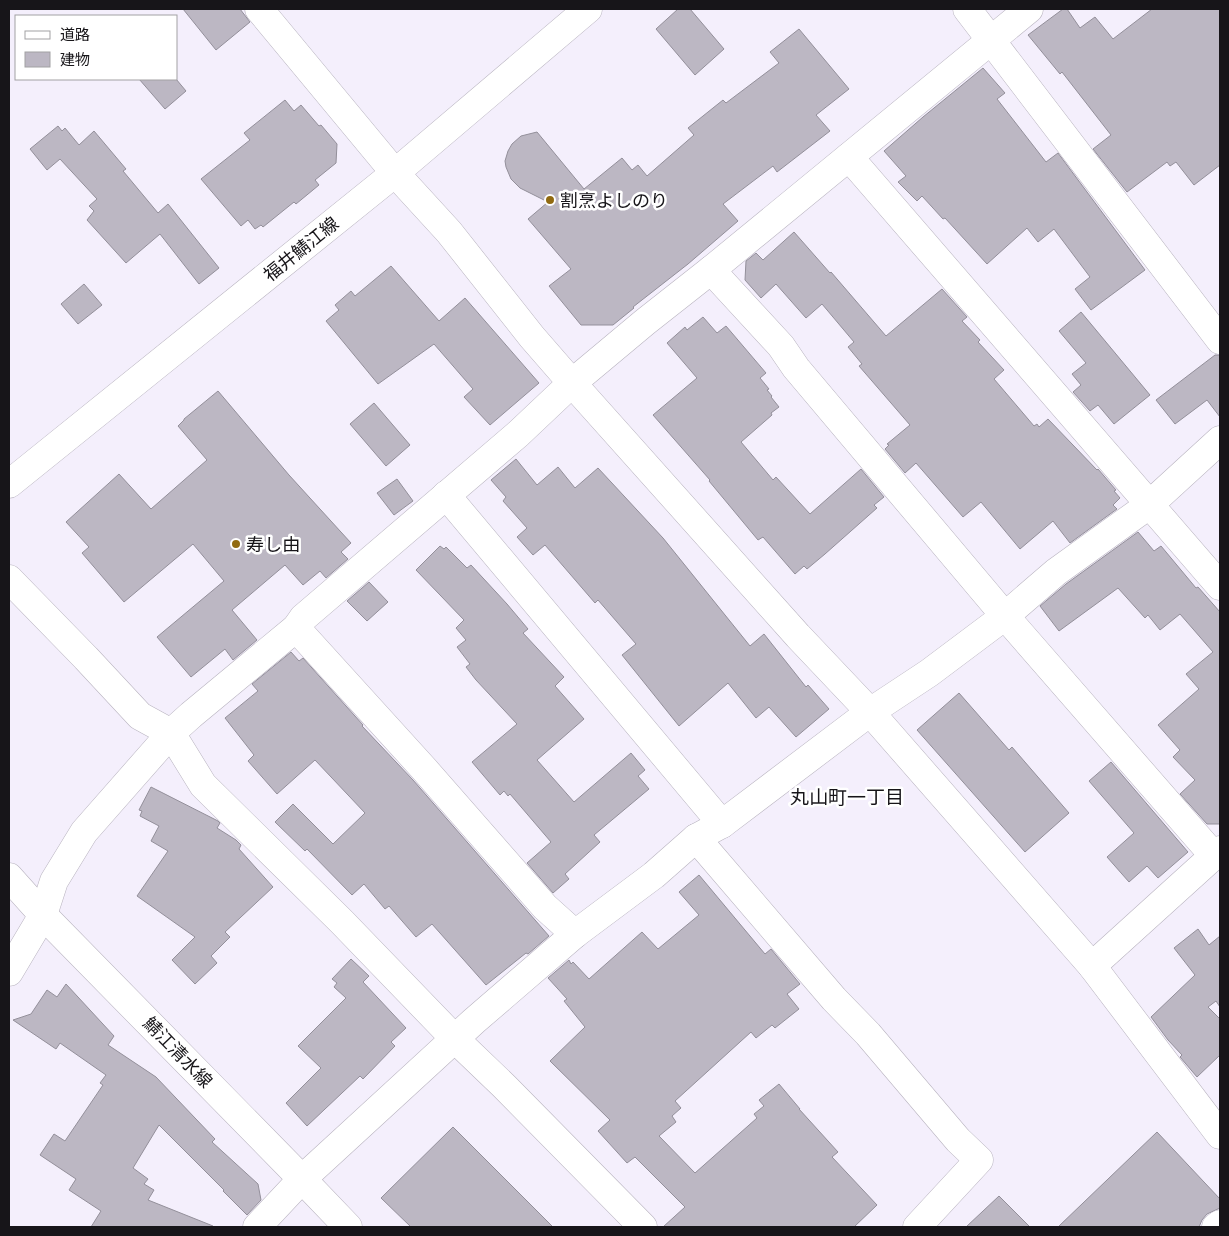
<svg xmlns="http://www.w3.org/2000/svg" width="1229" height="1236" viewBox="0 0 1229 1236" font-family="'Archivo Narrow','Noto Sans JP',sans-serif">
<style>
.building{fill:#bcb7c3;stroke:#938f9a}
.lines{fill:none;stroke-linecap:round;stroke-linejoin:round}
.street-casing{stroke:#b8b3bf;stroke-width:29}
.secondary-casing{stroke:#b8b3bf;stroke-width:29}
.street{stroke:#fff;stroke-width:28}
.secondary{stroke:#fff;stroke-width:28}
.poi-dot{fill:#916a11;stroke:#fff;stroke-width:2}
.labels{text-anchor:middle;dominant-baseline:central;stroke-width:5;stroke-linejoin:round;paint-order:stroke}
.poi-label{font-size:18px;fill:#171519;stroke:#fff;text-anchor:start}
.street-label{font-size:18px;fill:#171519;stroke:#fff}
.neighbourhood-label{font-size:19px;fill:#171519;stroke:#fff}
</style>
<rect width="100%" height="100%" fill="#f4effc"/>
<g class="building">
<polygon points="183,9 240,9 250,22 216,50"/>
<polygon points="678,9 690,9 724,49 695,75 656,29"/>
<polygon points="1063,9 1067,9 1080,28 1095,17 1113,39 1152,9 1220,9 1220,165 1194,185 1176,162 1170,166 1167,162 1127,192 1093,149 1111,135 1062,72 1060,74 1028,35"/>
<polygon points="799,29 849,89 816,115 830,131 777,172 773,166 723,204 738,221 688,264 633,307 634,308 613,325 581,325 549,286 571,269 528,219 548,202 520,188 511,179 506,167 505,161 508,151 512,144 521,136 537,132 584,189 622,158 632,170 638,165 647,176 694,135 688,128 723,100 726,103 779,63 770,52"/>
<polygon points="983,68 1005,93 997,99 1046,162 1058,153 1145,270 1091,310 1075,289 1090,277 1054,229 1038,242 1027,228 987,264 945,218 943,219 922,196 917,201 898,182 906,176 884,151 923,117"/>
<polygon points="139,79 176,79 186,91 165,109"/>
<polygon points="285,100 294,111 301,105 319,126 321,125 337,144 336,163 315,180 319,185 296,204 294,202 263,227 261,225 255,229 248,220 241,226 201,179 250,140 244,133"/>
<polygon points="58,126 62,131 65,128 79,145 94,131 126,169 123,171 158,213 168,204 219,268 199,284 160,234 126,263 87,220 94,211 89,206 97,199 60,159 47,170 30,149"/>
<polygon points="794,232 830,273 831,272 886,336 942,289 967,317 962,321 980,340 978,342 1004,370 994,379 1034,426 1037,424 1039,427 1048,419 1097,470 1098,469 1116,490 1114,491 1120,498 1113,505 1117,509 1070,543 1053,521 1020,549 981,502 963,517 916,463 905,473 885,449 889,445 887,444 910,425 859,366 862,364 848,347 854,342 822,304 806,318 776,284 761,298 745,280 746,261 756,253 763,260"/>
<polygon points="391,266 439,321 465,298 539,383 490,425 464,397 473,389 434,344 378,384 326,321 339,310 335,305 351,291 355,296"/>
<polygon points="84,284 102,305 78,324 61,304"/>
<polygon points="1081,312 1150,395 1114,424 1098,405 1090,411 1073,392 1081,385 1072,374 1086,363 1059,331"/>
<polygon points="703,317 717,333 726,326 766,373 760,378 769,389 767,390 772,396 771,397 779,407 771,413 772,415 741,442 773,480 776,477 810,514 861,469 884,497 874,505 877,508 825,554 807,569 804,566 795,574 763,537 758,540 709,481 710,480 653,415 697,378 667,343 685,327 687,330"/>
<polygon points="1215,355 1220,355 1220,417 1207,400 1175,424 1156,400"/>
<polygon points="218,391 289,475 351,543 341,552 348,559 326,578 320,571 303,585 285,565 232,610 257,640 233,660 225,649 191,677 157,637 224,581 193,544 124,602 82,553 89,547 66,522 119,474 151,509 207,460 178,426 184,420 184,419"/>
<polygon points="374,403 410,445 386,466 350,424"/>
<polygon points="516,459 537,485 558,467 575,488 598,468 663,538 750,646 764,634 806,687 808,685 829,709 796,737 769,707 756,718 728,683 679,726 622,655 636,644 598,600 595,603 545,545 533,555 517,537 527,528 503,501 506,497 491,480"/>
<polygon points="397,479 413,501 394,515 377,493"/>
<polygon points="1138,532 1154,551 1161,546 1196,588 1198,587 1220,612 1220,824 1207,824 1180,794 1195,780 1173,757 1180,750 1158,725 1199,689 1186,674 1213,652 1180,614 1160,630 1148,615 1145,618 1118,588 1059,631 1040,606 1066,584"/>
<polygon points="440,546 444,549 446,547 467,568 471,565 507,604 528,629 523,633 564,677 555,686 584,719 537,760 574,802 631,753 645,770 638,776 649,789 594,835 600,842 565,874 569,879 553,893 527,863 551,842 510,794 508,796 504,791 500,795 472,762 517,724 476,680 466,667 470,664 457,647 466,640 456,628 464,620 416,570"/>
<polygon points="369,582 388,602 367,621 347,601"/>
<polygon points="291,652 299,661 303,658 363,725 362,726 413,780 549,936 528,954 526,953 486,985 432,924 416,937 389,906 385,909 364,884 352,895 307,849 305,851 275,822 293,804 333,844 365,813 315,760 277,794 248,761 254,755 225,718 258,691 252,684"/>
<polygon points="959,693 1009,750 1012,747 1069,813 1025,852 917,730"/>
<polygon points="1111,762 1188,852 1158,878 1147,866 1129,882 1107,857 1134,833 1089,781"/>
<polygon points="151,787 218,821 220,823 217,828 236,840 241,845 239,849 273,887 225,932 230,937 211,956 217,963 195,984 172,960 195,937 137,896 168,851 151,841 159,826 140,816 142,811 139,810"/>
<polygon points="699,875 765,954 771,949 800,984 787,994 799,1009 775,1028 772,1025 756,1038 751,1032 675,1101 681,1108 672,1116 676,1122 659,1136 695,1173 757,1118 754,1114 764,1106 759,1100 779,1084 800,1109 799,1109 838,1152 832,1157 877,1205 854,1227 663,1227 685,1207 635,1157 627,1163 598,1131 610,1120 550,1061 585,1027 564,1001 567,999 548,978 569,960 571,964 573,962 589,979 642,932 658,949 699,915 679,892"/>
<polygon points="1198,929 1209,945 1220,936 1220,1007 1216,1001 1208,1007 1220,1019 1220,1055 1197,1077 1180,1057 1182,1055 1168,1040 1151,1017 1195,975 1174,948"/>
<polygon points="351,959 369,976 363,982 406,1028 391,1042 395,1046 363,1079 360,1076 307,1126 286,1103 321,1068 298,1046 346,998 334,987 337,983 332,979"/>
<polygon points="66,984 114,1036 108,1045 156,1077 215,1139 212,1142 258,1184 261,1200 247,1215 223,1191 224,1190 159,1125 133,1168 148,1179 144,1184 154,1190 148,1200 213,1226 213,1227 91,1227 101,1211 69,1190 76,1179 40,1155 54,1134 65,1141 103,1085 100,1083 106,1075 60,1043 56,1049 13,1020 31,1014 47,990 57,997"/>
<polygon points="453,1127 553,1227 411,1227 381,1198"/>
<polygon points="1157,1132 1220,1199 1220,1208 1207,1214 1202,1220 1199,1227 1058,1227"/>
<polygon points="999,1196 1030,1227 966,1227"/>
</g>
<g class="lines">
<defs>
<g id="street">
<polyline points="259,9 395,173 449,232 532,337 572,383 798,636 870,712 1092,966 1220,1135"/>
<polyline points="967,9 1220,340"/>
<polyline points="849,157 1220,586"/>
<polyline points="711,270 781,346 796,368 1005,616 1214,856"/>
<polyline points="446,495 722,824"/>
<polyline points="9,579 86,658 140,716 171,733 203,785 342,922 455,1039 504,1086 643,1227"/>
<polyline points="296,628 425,770 545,907 575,934"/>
<polyline points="696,838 834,999 868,1034 958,1140 979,1160 917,1227"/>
<polyline points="1092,966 1220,850"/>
<polyline points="9,972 43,915 54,881 84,832 171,733 191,715 296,628 303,618 518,434 572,383 645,322 711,270 1029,9"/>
<polyline points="257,1227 302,1179 474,1021 575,934 654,875 696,838 722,824 870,712 929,673 1005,616 1056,572 1149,505 1220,440"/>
<polyline points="1216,1227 1220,1224"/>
</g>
<g id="secondary">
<polyline points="9,484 395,173 588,9"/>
<polyline points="9,877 43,915 302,1179 348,1227"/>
</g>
</defs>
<use href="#street" class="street-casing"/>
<use href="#secondary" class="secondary-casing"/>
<use href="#street" class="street"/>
<use href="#secondary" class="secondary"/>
</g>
<g class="poi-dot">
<circle cx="550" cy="200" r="5"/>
<circle cx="236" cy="544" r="5"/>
</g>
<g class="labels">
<g class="poi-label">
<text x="560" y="200">割烹よしのり</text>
<text x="246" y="544">寿し由</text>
</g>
<g class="street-label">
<text transform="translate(301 249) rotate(-39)">福井鯖江線</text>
<text transform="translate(178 1052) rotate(46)">鯖江清水線</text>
</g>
<g class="neighbourhood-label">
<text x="847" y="797">丸山町一丁目</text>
</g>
</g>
<rect width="1229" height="1236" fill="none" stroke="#171519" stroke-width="20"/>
<rect x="15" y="15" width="162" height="65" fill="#ffffff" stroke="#a2a1a3"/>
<rect x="25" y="31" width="25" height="8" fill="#ffffff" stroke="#a2a1a3"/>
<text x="60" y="40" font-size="15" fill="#171519">道路</text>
<rect x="25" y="52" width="25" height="15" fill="#bcb7c3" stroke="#a2a1a3"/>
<text x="60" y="65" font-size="15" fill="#171519">建物</text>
</svg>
